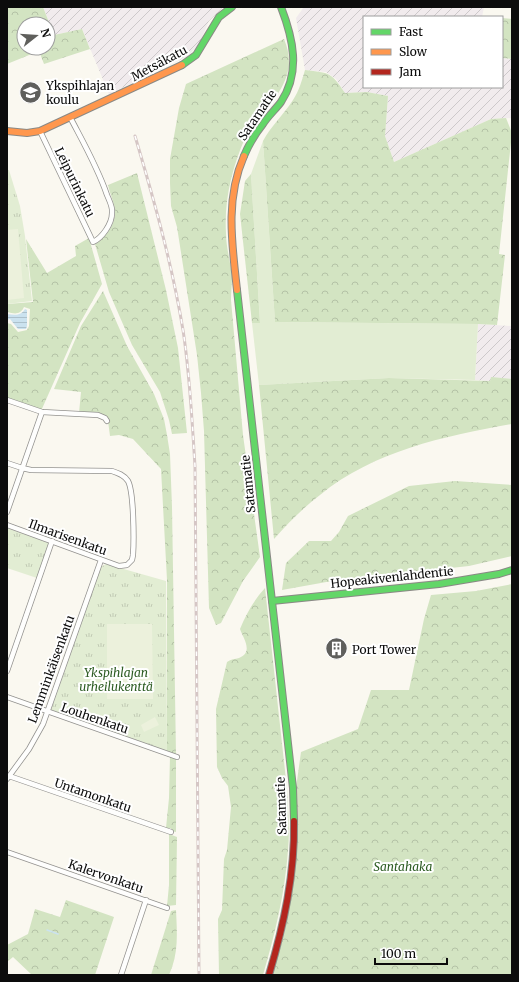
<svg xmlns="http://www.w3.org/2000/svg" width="519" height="982" viewBox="0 0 519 982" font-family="Merriweather,serif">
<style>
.industrial{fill:url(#industrial-furrows)}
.grass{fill:#e2edd3}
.forest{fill:url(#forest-crowns);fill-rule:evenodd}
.park{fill:url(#park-tufts)}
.pitch{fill:#ecf1dc}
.water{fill:url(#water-rules)}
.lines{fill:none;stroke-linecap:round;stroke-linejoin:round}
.stream{stroke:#cbe2ef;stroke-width:1.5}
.street-casing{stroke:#93928f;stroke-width:6}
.fast-casing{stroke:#8a8985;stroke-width:8}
.slow-casing{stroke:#8a8985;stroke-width:8}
.jam-casing{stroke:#8a8985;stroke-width:8}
.street{stroke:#fefefd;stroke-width:4.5}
.fast{stroke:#63d668;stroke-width:6}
.slow{stroke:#ff974d;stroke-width:6}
.jam{stroke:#b3261e;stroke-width:6}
.rail-casing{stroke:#d5c6c5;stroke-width:3}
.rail{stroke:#fff;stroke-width:1.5;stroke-dasharray:4.5;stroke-linecap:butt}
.labels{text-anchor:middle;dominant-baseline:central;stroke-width:4;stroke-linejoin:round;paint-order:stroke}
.street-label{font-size:12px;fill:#0c0c0c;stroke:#fff}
.poi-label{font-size:12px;fill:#0c0c0c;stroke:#fff;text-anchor:start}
.park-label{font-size:12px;font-style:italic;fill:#2e5d24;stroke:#fff}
</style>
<defs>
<pattern id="industrial-furrows" width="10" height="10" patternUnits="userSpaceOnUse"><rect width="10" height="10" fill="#f1ebed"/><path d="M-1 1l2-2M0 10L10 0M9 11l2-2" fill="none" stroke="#cdc8ca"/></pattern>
<pattern id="forest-crowns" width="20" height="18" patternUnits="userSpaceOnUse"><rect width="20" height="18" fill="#d3e4c2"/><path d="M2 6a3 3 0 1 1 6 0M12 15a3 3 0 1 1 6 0" fill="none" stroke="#b4c2a6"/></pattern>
<pattern id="park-tufts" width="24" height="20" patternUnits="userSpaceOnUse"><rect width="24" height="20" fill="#e2edd3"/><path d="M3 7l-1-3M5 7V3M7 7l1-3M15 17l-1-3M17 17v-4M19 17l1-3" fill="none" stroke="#c1cab4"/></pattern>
<pattern id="water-rules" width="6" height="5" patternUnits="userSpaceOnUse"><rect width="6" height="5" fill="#cbe2ef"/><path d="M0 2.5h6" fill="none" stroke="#adc1cc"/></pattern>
</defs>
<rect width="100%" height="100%" fill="#faf8f0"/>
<g class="industrial">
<polygon points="43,7 223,7 209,21 199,44 188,56 109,94 82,29 54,35"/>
<polygon points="304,7 484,7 482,17 364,17 364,87 502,87 502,58 512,59 512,118 491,119 394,162 385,136 388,96 367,92 345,93 336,79 326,72 305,70 296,18"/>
<polygon points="478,324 512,326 512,379 491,378 491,381 475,380"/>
</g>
<polygon class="grass" points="263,141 275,322 478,324 475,380 389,378 259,385 252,323 260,323 251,174"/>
<g class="forest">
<path d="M7,7H43L54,35L82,29L90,49L44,64L39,51L7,64ZM24,24H48V48H24Z"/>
<polygon points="502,18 512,19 512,59 502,58"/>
<path d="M284,39C299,74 277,95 258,121C253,126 248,132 245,138C232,168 224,200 226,233C226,248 231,263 232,278C232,285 231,293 231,300L243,435L260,557L243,581L221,623L216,625L209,608L204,431L201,393L197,355L177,227L171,206L170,183V159L179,108L186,84Z"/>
<path d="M305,70C330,73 331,72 345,93L367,92L388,96L385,136L394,162L491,119L506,118L512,133L499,254L505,255L497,325L478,324L275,322L263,141C271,126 284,114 293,100C299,91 302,80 305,70Z"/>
<path d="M137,173L166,290L178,348L187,433L172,434L169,420L160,392L132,345L109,292L95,244C105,238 115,225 115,213C115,204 110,194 108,185Z"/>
<polygon points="251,174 260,323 252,323 240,214 245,181"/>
<path d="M89,238L102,284L80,323L41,411L7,398V323L11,324L18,332L27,330L29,326L30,309L24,307C20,315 15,314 7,312V304L33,302L26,239L47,273L76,256L75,246Z"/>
<polygon points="103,291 127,346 154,394 164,419 167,435 170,454 172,507 176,755 167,751 167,580 161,469 133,439 119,435 110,436 108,421 106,417 79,413 81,392 54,389 81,326"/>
<path d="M491,377L512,379V424C445,436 374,451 320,495C303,508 288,523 274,539L259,385L389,378L490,381Z"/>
<polygon points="455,481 512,485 512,556 469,566 332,581 282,590 286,563 309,541 331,541 339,532 348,516 409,486"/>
<polygon points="512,584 512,975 272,975 284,935 292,891 296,788 301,752 358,729 371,690 409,690 424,619 431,595 476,591"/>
<path d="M265,588L287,789C288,809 290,830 288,850C285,893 275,934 263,975H219L218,919L222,910L224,859L227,850L231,807L228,786L222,778L217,767L216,709L227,662C231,659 235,659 239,658C254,652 243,638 240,629C246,614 254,600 265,588Z"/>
<polygon points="170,756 176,759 176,832 171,831 171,828 166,828 169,798"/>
<polygon points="169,834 177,837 176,905 167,906 169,885"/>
<polygon points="66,900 114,917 95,975 32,975 13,957 7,962 7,945 28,934 35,909 60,917"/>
<path d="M176,910C177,932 179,954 169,975H151L171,911Z"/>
</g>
<g class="park">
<polygon points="7,170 9,170 20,206 25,236 32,301 7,304"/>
<polygon points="7,528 49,543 37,578 7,568"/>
<polygon points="106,564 166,581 167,751 51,710 101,567"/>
</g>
<g class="pitch">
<polygon points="18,229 24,298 7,300 7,230"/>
<polygon points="107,624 152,624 153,699 107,699"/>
<polygon points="155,717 159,725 144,732 141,725"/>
</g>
<path class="water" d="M25,309L27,310V326L26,329H18L10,319L7,320V314C15,315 21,316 25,309Z"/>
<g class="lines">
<polyline class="stream" points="47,930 58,934"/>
<defs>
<g id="street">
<path d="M40,131L93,242C102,238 112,224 112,213C113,207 109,200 107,195C98,168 83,142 70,117"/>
<polyline points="7,400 42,412 98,415 105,418 107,421"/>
<path d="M7,463L22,468L31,470L112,471C118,473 124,475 128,481C134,492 134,541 133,555L132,560L127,565L119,566L7,525"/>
<polyline points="7,512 42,412"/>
<polyline points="7,671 52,541"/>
<polyline points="7,697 177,757"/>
<polyline points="9,776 171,832"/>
<polyline points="7,779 29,749 43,724 101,560"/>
<polyline points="7,852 167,908"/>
<polyline points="121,975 146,900"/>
</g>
<g id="fast">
<polyline points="182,65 196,55 219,17 232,7"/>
<path d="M244,156C249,144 255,134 263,124C268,116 275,110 281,102C301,72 293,38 281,7"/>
<polyline points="237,290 293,788 294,821"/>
<polyline points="272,601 439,584 499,574 512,570"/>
</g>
<g id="slow">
<polyline points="7,131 27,133 40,131 182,65"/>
<path d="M237,290C232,244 225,199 244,156"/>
</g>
<path id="jam" d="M269,975C284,924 295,874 294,821"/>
</defs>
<use href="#street" class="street-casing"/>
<use href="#fast" class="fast-casing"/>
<use href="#slow" class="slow-casing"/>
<use href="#jam" class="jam-casing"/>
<use href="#street" class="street"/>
<use href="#fast" class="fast"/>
<use href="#slow" class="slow"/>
<use href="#jam" class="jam"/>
<defs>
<path id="rail" d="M135,136C154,200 172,264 183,330C190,375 192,421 195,466L199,975"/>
</defs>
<use href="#rail" class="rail-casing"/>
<use href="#rail" class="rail"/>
</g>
<defs>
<symbol id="school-disc" viewBox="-11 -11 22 22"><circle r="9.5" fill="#5f5f5c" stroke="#fff"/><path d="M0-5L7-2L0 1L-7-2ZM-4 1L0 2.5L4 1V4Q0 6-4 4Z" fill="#fff"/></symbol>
<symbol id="building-disc" viewBox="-11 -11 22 22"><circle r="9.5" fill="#5f5f5c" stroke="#fff"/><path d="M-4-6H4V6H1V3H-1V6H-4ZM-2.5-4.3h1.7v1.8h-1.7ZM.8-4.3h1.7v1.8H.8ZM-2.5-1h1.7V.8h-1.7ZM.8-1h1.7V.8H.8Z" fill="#fff"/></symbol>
</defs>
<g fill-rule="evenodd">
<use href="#school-disc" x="18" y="80" width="25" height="25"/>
<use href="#building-disc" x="324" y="636" width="25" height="25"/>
</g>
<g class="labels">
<g class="street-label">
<text transform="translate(159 63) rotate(-28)">Metsäkatu</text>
<text transform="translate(257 115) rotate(-56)">Satamatie</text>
<text transform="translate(75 182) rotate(64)">Leipurinkatu</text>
<text transform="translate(248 484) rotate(-96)">Satamatie</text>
<text transform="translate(68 537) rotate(20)">Ilmarisenkatu</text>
<text transform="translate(392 577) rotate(-6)">Hopeakivenlahdentie</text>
<text transform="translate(51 669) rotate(-70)">Lemminkäisenkatu</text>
<text transform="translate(95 718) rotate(19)">Louhenkatu</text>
<text transform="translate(93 795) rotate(19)">Untamonkatu</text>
<text transform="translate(281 806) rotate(-92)">Satamatie</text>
<text transform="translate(106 876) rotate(19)">Kalervonkatu</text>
</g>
<g class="poi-label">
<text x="46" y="85">Ykspihlajan<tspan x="46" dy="14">koulu</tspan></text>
<text x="352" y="649">Port Tower</text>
</g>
<g class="park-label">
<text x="116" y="672">Ykspihlajan<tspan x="116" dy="14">urheilukenttä</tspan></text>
<text x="403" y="866">Santahaka</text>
</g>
</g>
<rect width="519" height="982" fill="none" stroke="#0c0c0c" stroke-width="16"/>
<rect x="363" y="16" width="140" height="72" fill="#ffffff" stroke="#9e9e9e"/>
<rect x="371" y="29" width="20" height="6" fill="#63d668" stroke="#9e9e9e"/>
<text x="399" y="36" font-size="12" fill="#0c0c0c">Fast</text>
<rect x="371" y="49" width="20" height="6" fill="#ff974d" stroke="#9e9e9e"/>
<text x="399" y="56" font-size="12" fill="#0c0c0c">Slow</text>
<rect x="371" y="69" width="20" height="6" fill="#b3261e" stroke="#9e9e9e"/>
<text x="399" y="76" font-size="12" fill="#0c0c0c">Jam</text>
<g transform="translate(36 36) rotate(73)"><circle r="19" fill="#ffffff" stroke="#9e9e9e"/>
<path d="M0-3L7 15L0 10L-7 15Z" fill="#5f5f5c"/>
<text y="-6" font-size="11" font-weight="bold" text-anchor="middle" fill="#0c0c0c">N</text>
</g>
<path d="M375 958v6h72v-6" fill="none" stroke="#0c0c0c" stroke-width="2"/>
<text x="381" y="958" font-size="12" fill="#0c0c0c" stroke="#ffffff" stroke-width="3" paint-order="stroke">100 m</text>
</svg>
